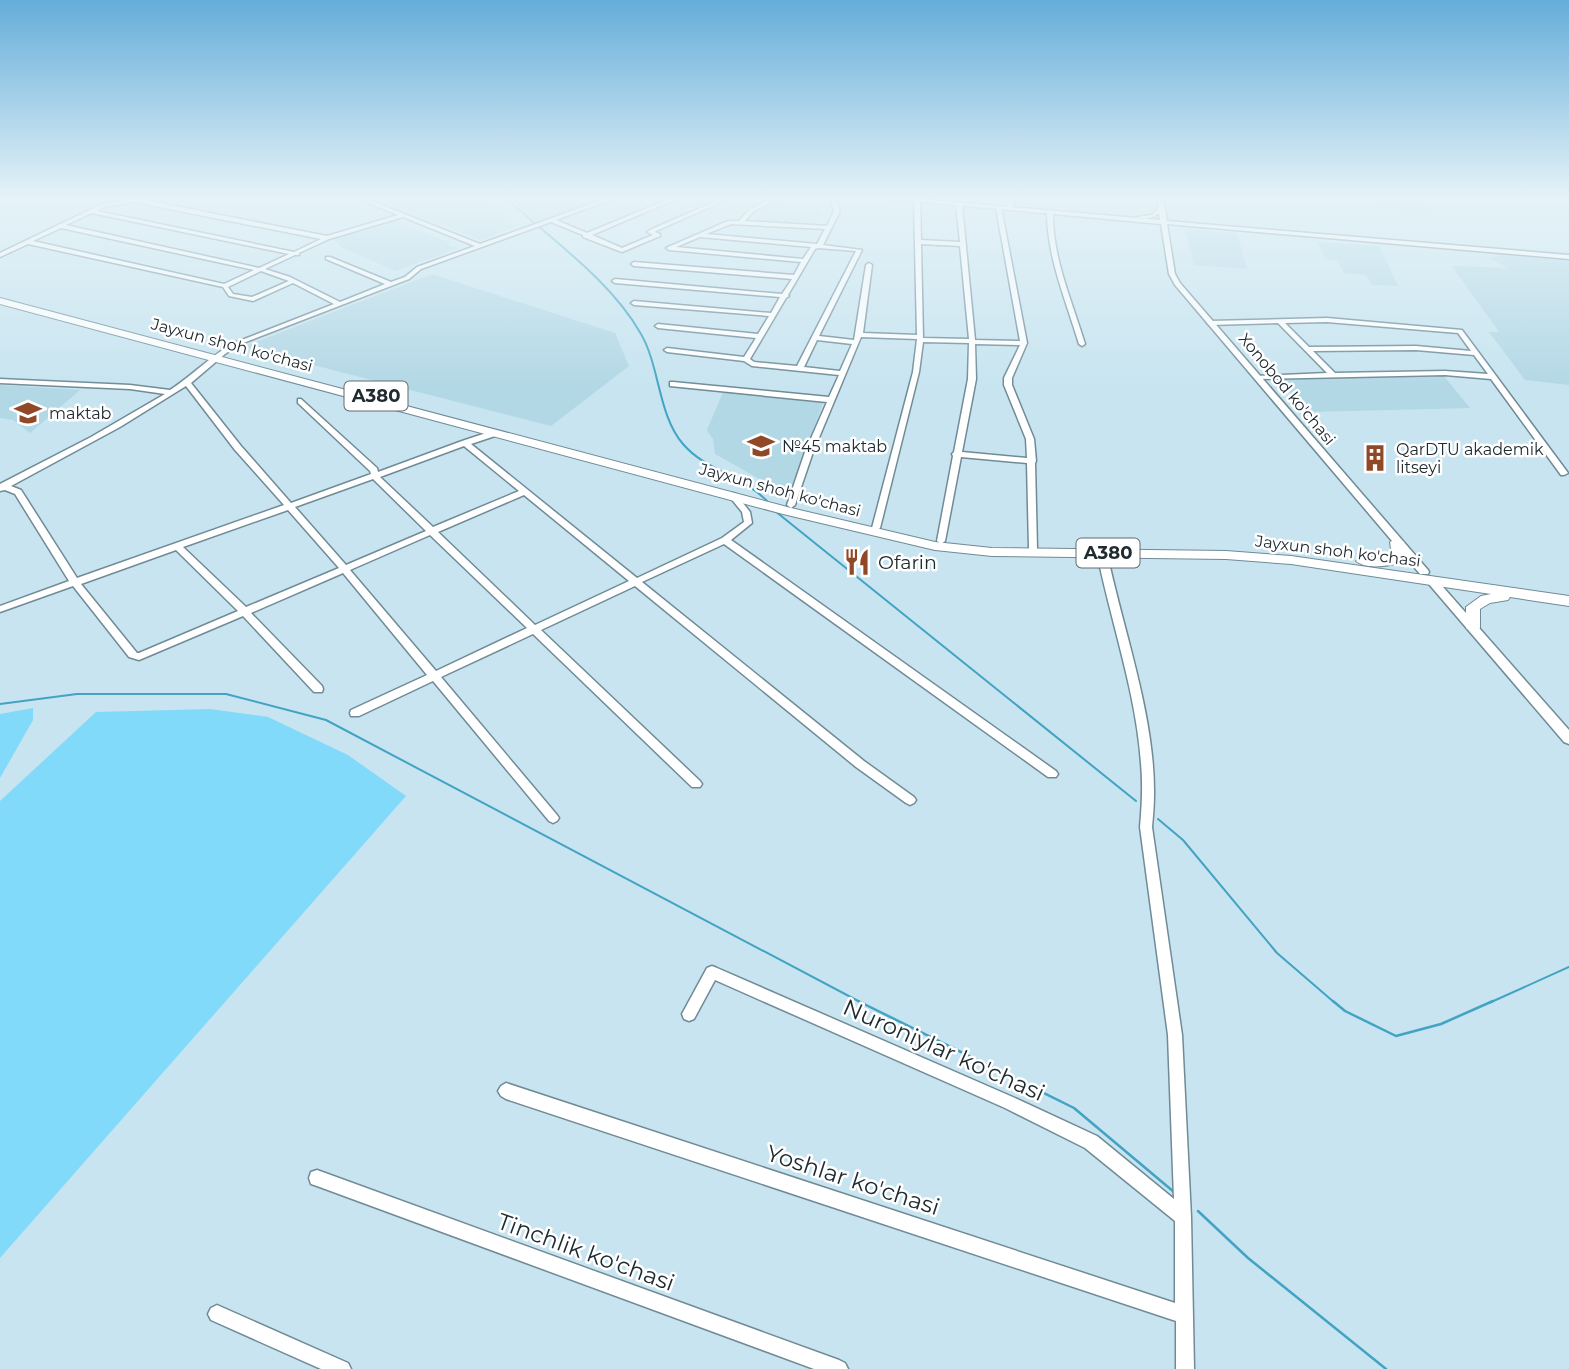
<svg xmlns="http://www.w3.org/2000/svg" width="1569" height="1369" viewBox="0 0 1569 1369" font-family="Montserrat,sans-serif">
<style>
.built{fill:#b2d7e5}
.green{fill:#82dafa}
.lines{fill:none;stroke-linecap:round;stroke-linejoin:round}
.stream-far1{stroke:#42a3c3;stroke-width:2}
.stream{stroke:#42a3c3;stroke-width:2.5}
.minor-casing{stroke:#708b96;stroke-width:3}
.major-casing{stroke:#708b96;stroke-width:3}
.highway-casing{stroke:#708b96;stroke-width:2}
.minor{fill:#fff;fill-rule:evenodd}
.major{fill:#fff;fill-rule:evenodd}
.highway{fill:#fff;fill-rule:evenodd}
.labels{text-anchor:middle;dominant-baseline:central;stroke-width:5;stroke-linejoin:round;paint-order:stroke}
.far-street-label{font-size:16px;fill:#202b30;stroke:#fff}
.far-poi-label{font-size:16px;fill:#202b30;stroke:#fff;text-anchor:start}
.shield{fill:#fff;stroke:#636b6e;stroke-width:2}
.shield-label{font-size:18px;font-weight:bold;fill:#202b30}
.poi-label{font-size:19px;fill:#202b30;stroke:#fff;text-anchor:start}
.near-street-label{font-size:23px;fill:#202b30;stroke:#fff}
</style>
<rect width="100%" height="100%" fill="#c7e4f0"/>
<g class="built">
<polygon points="378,197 484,197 507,219 520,225 480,240 392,206 396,204"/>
<polygon points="510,197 610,197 557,218 537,223"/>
<polygon points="1367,197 1421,197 1430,212 1372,207"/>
<polygon points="769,204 798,206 797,209 822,211 814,226 755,222"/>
<polygon points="392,220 451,243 448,245 458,248 396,271 343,248 333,239"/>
<polygon points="1185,229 1237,233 1247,269 1194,265"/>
<polygon points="1318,242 1379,246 1398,286 1372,285 1366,275 1344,273 1338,261 1325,259"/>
<polygon points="1501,255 1569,261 1569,385 1525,380 1489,332 1499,332 1452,266 1508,268 1489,258"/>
<polygon points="432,274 615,333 629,366 551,426 243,347"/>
<polygon points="1443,375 1470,408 1307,412 1278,379"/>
<polygon points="0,385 80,390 30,433 13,420 0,418"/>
<polygon points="723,392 824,400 790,496 715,454 713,439 707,430"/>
</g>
<g class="green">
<polygon points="33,708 33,720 0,778 0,714"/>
<polygon points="210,709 268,717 348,755 406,796 0,1258 0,801 96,712"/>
</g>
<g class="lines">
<g class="stream-far1">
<path d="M505,197C550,239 610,279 641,334C660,367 658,415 683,444C705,470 743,476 767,501"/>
<polyline points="775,511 1136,801"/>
<polyline points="0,704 77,694 226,694 326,720 862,1003"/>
<polyline points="1158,819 1183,840 1277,953 1335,1003"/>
<polyline points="1489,1003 1569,967"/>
</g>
<g class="stream">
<polyline points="858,1001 1074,1108 1174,1192"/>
<polyline points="1333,1001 1345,1011 1396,1036 1441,1024 1493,1001"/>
<polyline points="1198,1211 1248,1258 1386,1369"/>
</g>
<defs>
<g id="minor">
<path d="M354,197H361L480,244L610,197H617L556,220L587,233L674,197H681L592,235L622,248L653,235L647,232L652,229L726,197H733L656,231L655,232L660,234V236L622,252L583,237V235L551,222L421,269L409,279L238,345L225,354L191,383L241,446L291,503L371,474L370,471L298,403V399H301L377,468L378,472L462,441L492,431H498V435L471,444L637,578L722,538L744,522L742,512L729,496L733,493L736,494L750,512L752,523L731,540L1056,771L1058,774L1056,777H1048L724,544L642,582L864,761L914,797L916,800L914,803L910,805L906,803L856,767L635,586L541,630L700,781L702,784L700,787H692L533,634L441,677L557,815L559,818L557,821L553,823L549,821L433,681L359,716H351L350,713L351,710L427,675L343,573L251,613L322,686L323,689L322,692H314L243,616L139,660L129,657L73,586L0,612V606L69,581L15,494L5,490L0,491V484L91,437L165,394L130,389L0,383V379L130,385L170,390C192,376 210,356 234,343L334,304L293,283L253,301L229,296L223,287L28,244L0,257V253L100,205L134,198L327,236L398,215ZM134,202L321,239L294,252L97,211L103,207ZM92,213L289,254L259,268L66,225ZM403,217L475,246L417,267L405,277L391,282L330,257H326V259L385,284L340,302L290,277L265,269L295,255H299V253L329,239ZM61,228L254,270L224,284L33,241ZM261,271L289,281L252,297L233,294L228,287ZM186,386L235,450L284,505L77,578L21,490L11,486L120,427ZM464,446L519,491L433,527L380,477ZM373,479L426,531L346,565L295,507ZM524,495L629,581L535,625L438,532ZM288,510L339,568L246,607L183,547ZM430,535L527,628L436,671L350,570ZM176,550L238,611L139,653H137L81,584Z"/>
<path d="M776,197H782L754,211L745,221L827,226L834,211L831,203L833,197H838L837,203L840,211L823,245L862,250L819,336L854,340L866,265L869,263L872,265L863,333L917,335L914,201L917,199L920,201L921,240L960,242L956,205L959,203L962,205L975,340L1020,341L996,208L1001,207L1027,343L1012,378V385L1034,439L1036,461L1035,463L1037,549L1036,551L1033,552L1029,549L1027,463L961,457L945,541L941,544L937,541L953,456L952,454L954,452L968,379L969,343L923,342L919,372L880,528L876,531L872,528L913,372L917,339L861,337L813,452L795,505L791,508L787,505L805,452L827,402L670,386V382H673L829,397L839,375L752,366L744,361L667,352L664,350L667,348L744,357L756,338L658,328L655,326L658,324L758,334L769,316L634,305L631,303L634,301L771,313L780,297L615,283L612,281L615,279L782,294L792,279L634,266L631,264L634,262L794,275L801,262L669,250L666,248L728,221H739L750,209ZM731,224L825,229L817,244L706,234ZM700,237L811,247L803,259L676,247ZM921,244L960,246L969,339L923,338ZM818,248L856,251L797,366L754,362L750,359L786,298L789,296L788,295L815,249ZM817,340L852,344L840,371L804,367ZM975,344L1020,345L1004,378V385L1026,439L1027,458L962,452L976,379Z"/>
<polygon points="943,197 948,197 952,202 947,203"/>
<polygon points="1009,197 1014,197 1013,207 1010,209 1007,207"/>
<path d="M1160,207L1165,208C1157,216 1148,221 1137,217L1152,215Z"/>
<path d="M1050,210L1053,212C1052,257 1072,301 1085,344L1082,346L1079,344C1066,301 1047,257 1047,212Z"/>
<path d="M1327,318L1462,330L1568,473L1564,475H1561L1491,379L1445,375L1258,379L1254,377L1256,376L1327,373L1278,323L1210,325L1207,323L1210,321ZM1327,322L1458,333L1471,351L1416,346L1309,347L1285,323ZM1416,350L1474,355L1488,374L1445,371L1335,373L1313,351Z"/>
<path d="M1102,550L1107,553C1123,630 1155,716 1154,795C1154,806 1153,816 1152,827L1182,1035L1191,1217L1194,1369H1176V1321L506,1099L501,1096L498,1091L501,1086L506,1083L1175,1303V1221L1085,1148L1005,1108L715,980L694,1019L689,1021L684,1019L682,1014L707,968L712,966L717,968L1015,1098L1097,1136L1174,1199L1168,1035L1140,827C1142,805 1143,784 1141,763C1136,692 1111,622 1097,553Z"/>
<polygon points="317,1170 839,1360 845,1363 848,1369 814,1369 317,1186 311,1184 309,1178 311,1172"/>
<polygon points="217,1305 348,1363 351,1369 321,1369 211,1320 208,1314 211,1308"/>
</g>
<g id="major">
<polygon points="869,197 894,197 1160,220 1157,197 1163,197 1167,221 1569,255 1569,259 1167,224 1175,274 1180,283 1428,570 1429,572 1428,574 1420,574 1175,285 1169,274 1161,224"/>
<polygon points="1565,197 1569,197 1569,200"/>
<polygon points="1432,578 1436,579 1569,730 1569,744 1564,742 1428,583 1427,581"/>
</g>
<g id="highway">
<polygon points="0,298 791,508 935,542 992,548 1226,551 1291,556 1569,596 1569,606 1510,597 1508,600 1490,603 1480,609 1480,628 1473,633 1466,628 1466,607 1481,596 1491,594 1291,564 1226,559 992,556 935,550 783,514 0,304"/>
<path d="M1397,538L1404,542L1407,553L1403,562C1389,566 1367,570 1356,561L1363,557L1392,556L1390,542Z"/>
</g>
</defs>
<use href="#minor" class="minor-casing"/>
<use href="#major" class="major-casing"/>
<use href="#highway" class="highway-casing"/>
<use href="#minor" class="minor"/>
<use href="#major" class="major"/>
<use href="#highway" class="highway"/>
</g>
<linearGradient id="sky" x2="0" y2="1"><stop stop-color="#65add9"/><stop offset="0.51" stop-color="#e6f3f8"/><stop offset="1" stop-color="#e6f3f8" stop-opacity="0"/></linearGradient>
<rect width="1569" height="389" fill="url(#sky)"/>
<defs>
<symbol id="school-bare" viewBox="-9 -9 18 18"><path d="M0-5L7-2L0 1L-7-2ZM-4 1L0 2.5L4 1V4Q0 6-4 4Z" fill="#904827" stroke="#fff" stroke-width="2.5" paint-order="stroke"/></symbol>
<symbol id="building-bare" viewBox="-9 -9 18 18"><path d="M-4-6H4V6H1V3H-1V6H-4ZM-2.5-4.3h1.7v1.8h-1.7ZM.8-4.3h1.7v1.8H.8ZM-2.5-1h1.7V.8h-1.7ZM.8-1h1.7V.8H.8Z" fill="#904827" stroke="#fff" stroke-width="2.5" paint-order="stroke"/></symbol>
<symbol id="restaurant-bare" viewBox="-9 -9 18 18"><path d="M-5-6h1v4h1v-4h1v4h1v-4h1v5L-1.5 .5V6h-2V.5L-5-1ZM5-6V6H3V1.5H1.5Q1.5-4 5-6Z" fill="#904827" stroke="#fff" stroke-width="2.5" paint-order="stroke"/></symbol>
</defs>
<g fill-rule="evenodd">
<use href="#school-bare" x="9" y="394" width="38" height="38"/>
<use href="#school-bare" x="742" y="427" width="38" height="38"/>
<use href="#building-bare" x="1356" y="439" width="38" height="38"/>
<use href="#restaurant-bare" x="838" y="543" width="38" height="38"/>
</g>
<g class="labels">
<g class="far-street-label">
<text transform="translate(232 345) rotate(15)">Jayxun shoh ko'chasi</text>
<text transform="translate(1287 389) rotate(50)">Xonobod ko'chasi</text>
<text transform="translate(780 490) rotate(15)">Jayxun shoh ko'chasi</text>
<text transform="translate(1338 551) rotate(7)">Jayxun shoh ko'chasi</text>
</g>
<g class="far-poi-label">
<text x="49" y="413">maktab</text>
<text x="782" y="446">№45 maktab</text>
<text x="1396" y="449">QarDTU akademik<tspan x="1396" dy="18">litseyi</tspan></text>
</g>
<g class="shield">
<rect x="344.5" y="381.5" width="63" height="29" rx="5"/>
<rect x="1076.5" y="538.5" width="63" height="29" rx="5"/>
</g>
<g class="shield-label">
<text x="376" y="396">A380</text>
<text x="1108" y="553">A380</text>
</g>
<g class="poi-label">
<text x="878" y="562">Ofarin</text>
</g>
<g class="near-street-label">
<text transform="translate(944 1050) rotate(24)">Nuroniylar ko'chasi</text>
<text transform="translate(853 1180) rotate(18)">Yoshlar ko'chasi</text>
<text transform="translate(586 1252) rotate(20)">Tinchlik ko'chasi</text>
</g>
</g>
</svg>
